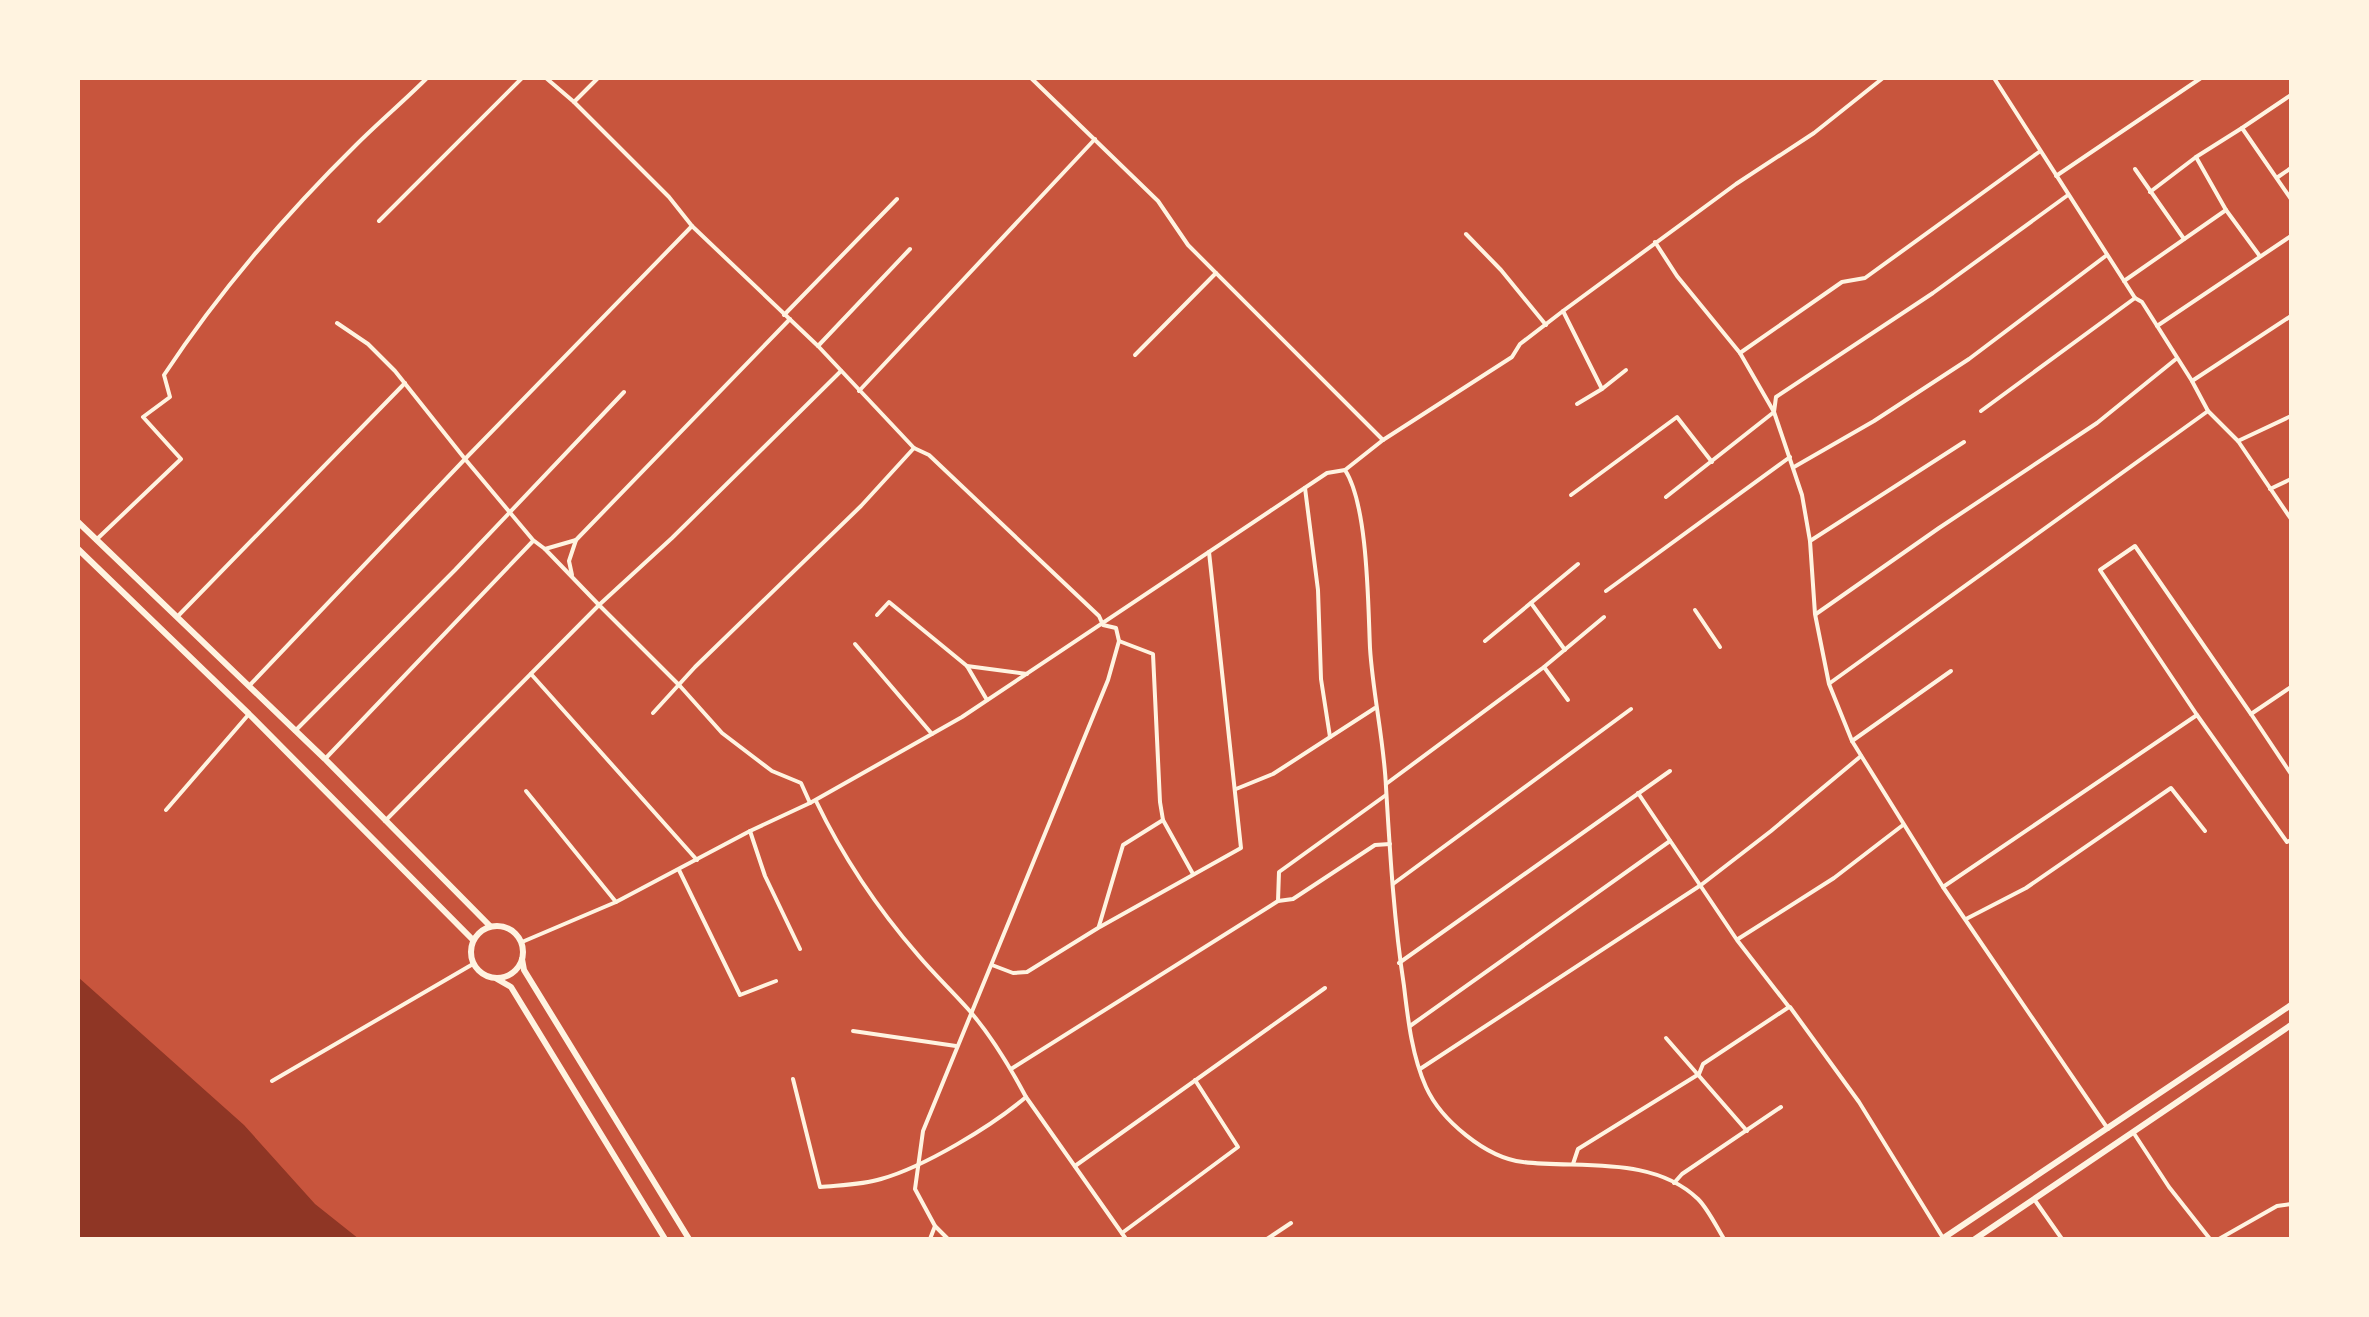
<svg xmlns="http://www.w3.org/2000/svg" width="2369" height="1317" viewBox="0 0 2369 1317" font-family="'Fira Sans Condensed',sans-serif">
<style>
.water{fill:#8f3625}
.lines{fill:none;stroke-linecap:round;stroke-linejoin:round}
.minor{stroke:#fff3e0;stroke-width:4}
.secondary{stroke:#fff3e0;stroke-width:6}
</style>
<rect width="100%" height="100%" fill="#c8553d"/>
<polygon class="water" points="78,977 244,1125 315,1204 359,1239 78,1239"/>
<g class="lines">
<g class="minor">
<polyline points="546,78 574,102 669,197 692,226 818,346 914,448 929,455 1099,616 1103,625 1116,628 1119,641 1108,680 923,1131 915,1189 935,1226 948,1239"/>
<polyline points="1031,78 1158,201 1188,245 1383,440"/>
<polyline points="1994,78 2135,298 2142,302 2192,381 2208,411 2238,441 2291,519"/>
<polyline points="574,102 598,78"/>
<polyline points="2242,128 2291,95"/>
<polyline points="2196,157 2226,210 2259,255"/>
<polyline points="2135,169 2184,239"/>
<polyline points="2056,176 2201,78"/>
<polyline points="2278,177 2291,168"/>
<polyline points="2150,192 2196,157 2242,128 2291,199"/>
<polyline points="379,221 522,78"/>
<polyline points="1466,234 1501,270 1546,325"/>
<polyline points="1655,242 1677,276 1740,353 1774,412 1802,495 1810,541 1815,614 1829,684 1852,741 1943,887 2108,1129"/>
<polyline points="2124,281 2226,210"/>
<polyline points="1563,311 1602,389 1577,404"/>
<polyline points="784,315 897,199"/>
<polyline points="2157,326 2291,236"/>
<polyline points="818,346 910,249"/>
<polyline points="1740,353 1842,282 1865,278 2039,152"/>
<polyline points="1135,355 1216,273"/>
<polyline points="2192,381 2291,316"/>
<polyline points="1602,389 1626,370"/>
<polyline points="859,391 1095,139"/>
<polyline points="1981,411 2135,298"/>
<polyline points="2238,441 2291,416"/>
<polyline points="1794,467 1874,421 1969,359 2107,255"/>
<path d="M1345,470C1368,505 1368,604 1370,648C1373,695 1384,741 1386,787C1390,853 1394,921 1404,986C1408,1020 1412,1056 1426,1087C1441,1120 1486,1158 1523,1162C1580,1169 1652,1155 1698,1199C1708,1209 1716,1226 1724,1239"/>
<polyline points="1305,488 1318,590 1321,679 1330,737"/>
<polyline points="2270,489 2291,479"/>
<polyline points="1571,495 1677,417 1712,462"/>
<polyline points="1666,497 1774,412 1776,397 1933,293 2068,195"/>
<path d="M96,540L181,459L143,417L170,397L164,375C219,292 285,215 356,145C379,122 404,101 427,78"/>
<polyline points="1810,541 1964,442"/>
<polyline points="545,549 533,540 465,459 692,226"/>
<polyline points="572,575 569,561 576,540"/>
<polyline points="1606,591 1790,457"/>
<polyline points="1531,603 1565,650"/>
<polyline points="1695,610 1720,647"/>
<polyline points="1816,614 1939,528 2097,423 2176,359"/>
<polyline points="877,615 889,602 967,666 987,700"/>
<polyline points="178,616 405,383"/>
<polyline points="1485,641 1578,564"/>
<polyline points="855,644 932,734"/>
<polyline points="967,666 1027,674"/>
<polyline points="1544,667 1568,700"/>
<polyline points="531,674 697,860"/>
<polyline points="1830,683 2208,411"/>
<polyline points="249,686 465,459 395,371 368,344 337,323"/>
<polyline points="2291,687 2251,714 2291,774"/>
<polyline points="653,713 695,667 861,506 914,448"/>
<polyline points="2197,715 2100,570 2135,546 2251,714"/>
<polyline points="295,731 455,570 624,392"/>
<polyline points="1852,741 1951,671"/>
<polyline points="325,759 533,541"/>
<polyline points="1386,784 1544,667 1604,617"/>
<polyline points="1236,789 1273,774 1375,708"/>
<polyline points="526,791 616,902"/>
<polyline points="810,803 801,783 772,771 722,733 680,686 599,605 672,538 841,371"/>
<polyline points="166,810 249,714"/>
<polyline points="1163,820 1193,874"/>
<polyline points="385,821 599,605 545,549 576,540 790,319"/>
<polyline points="750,831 765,876 800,949"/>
<polyline points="679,870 740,995 776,981"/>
<polyline points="1393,884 1631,709"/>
<polyline points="1943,887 2197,715 2287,842 2291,840"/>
<polyline points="1278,901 1293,899 1375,845 1390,844"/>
<polyline points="1966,919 2026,888 2171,788 2205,831"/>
<polyline points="1099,926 1123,845 1163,820 1160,802 1153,654 1119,641"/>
<polyline points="1738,939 1834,878 1903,825"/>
<polyline points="522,942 616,902 750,831 810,803 962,717 1327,473 1345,470 1383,440 1512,357 1520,344 1563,311 1736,184 1814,133 1883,78"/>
<polyline points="1399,963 1670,771"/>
<polyline points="992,965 1013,973 1027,972 1098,928 1241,848 1209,552"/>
<polyline points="1790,1007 1859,1102 1943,1238"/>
<polyline points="1410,1026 1670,841"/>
<polyline points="853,1031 956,1046"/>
<polyline points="1666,1038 1747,1131"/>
<polyline points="1011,1069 1278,901 1279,872 1386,795"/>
<polyline points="1420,1069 1701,885 1771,831 1861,756"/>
<path d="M793,1079L820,1187C839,1185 862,1185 881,1179C924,1167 992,1126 1026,1097C1010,1067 991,1035 968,1009C952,991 934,974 918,955C878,909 842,855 816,801"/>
<polyline points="272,1081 473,964"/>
<polyline points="1026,1097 1126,1239"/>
<polyline points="2133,1132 2169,1187 2210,1239"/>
<polyline points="1573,1164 1578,1149 1699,1074 1703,1064 1789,1007 1737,940 1638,793"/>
<polyline points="1075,1166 1325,988"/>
<polyline points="1674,1183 1682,1174 1781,1107"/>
<polyline points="2034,1199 2062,1239"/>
<polyline points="1122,1233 1238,1147 1195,1080"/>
<polyline points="930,1239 935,1226"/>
<polyline points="1267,1239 1291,1223"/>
<polyline points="2219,1239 2277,1206 2291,1204"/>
</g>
<g class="secondary">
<polyline points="78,522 325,759 490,926"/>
<polyline points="78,549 249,714 473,940"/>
<circle cx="497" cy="952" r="26"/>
<polyline points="522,959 524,970 689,1239"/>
<polyline points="497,979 511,987 665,1239"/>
<polyline points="1942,1239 2291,1005"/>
<polyline points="1975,1239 2291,1025"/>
</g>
</g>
<rect width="2369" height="1317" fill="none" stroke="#fff3e0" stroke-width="160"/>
</svg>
